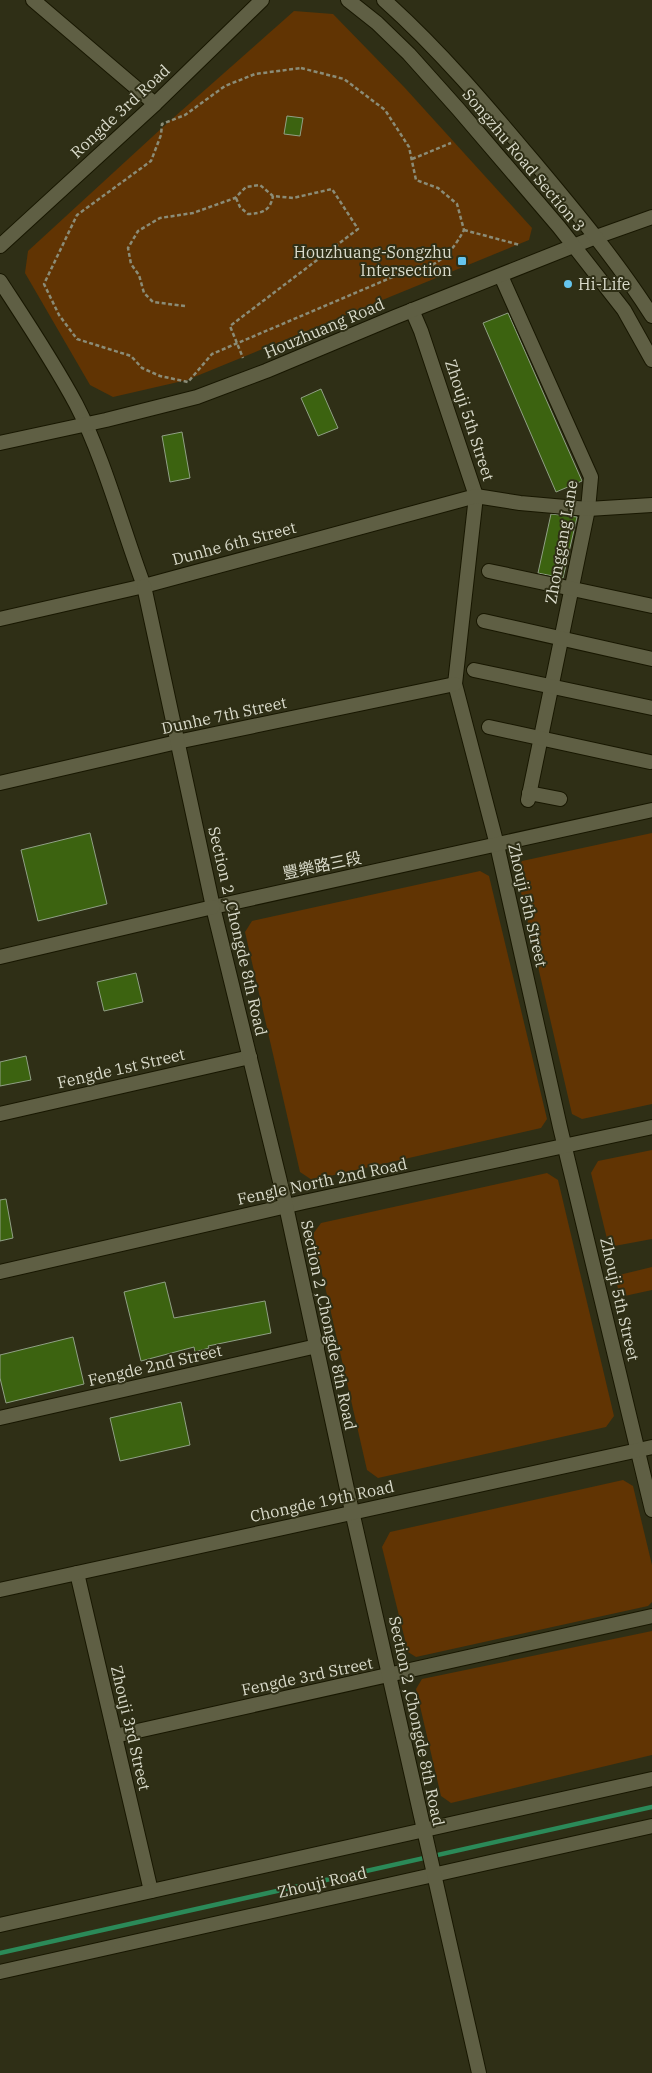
<svg xmlns="http://www.w3.org/2000/svg" width="652" height="2073" viewBox="0 0 652 2073" font-family="'IBM Plex Serif','Noto Sans TC',serif">
<style>
.green{fill:#613403}
.lines{fill:none;stroke-linecap:round;stroke-linejoin:round}
.stream{stroke:#2b8a59;stroke-width:4.5}
.building{fill:#3c6310;stroke:#90a085}
.minor-casing{stroke:#181701;stroke-width:16}
.tertiary-casing{stroke:#181701;stroke-width:16}
.path{stroke:#8b8c77;stroke-width:2.5;stroke-dasharray:4 2.5;stroke-linecap:butt}
.minor{stroke:#5f5f44;stroke-width:14}
.tertiary{stroke:#5f5f44;stroke-width:14}
.poi-dot{fill:#65c5ee;stroke:#2f2f16;stroke-width:2}
.labels{text-anchor:middle;dominant-baseline:central;stroke-width:4;stroke-linejoin:round;paint-order:stroke}
.street-label{font-size:16px;fill:#dadbcb;stroke:#2f2f16}
.poi-label{font-size:16px;fill:#dadbcb;stroke:#2f2f16;text-anchor:end}
</style>
<rect width="100%" height="100%" fill="#2f2f16"/>
<g class="green">
<polygon points="294,11 333,14 405,88 532,228 529,240 187,380 113,397 90,385 25,273 28,251 163,127"/>
<polygon points="652,833 652,1104 582,1119 572,1114 516,871 522,861"/>
<polygon points="480,871 489,876 547,1119 541,1128 312,1180 300,1172 245,932 252,921"/>
<polygon points="652,1150 652,1239 609,1247 591,1173 598,1161"/>
<polygon points="547,1173 558,1180 614,1416 606,1427 378,1478 367,1470 313,1234 321,1223"/>
<polygon points="652,1267 652,1290 620,1297 615,1276"/>
<polygon points="623,1480 633,1486 652,1565 652,1602 648,1606 416,1657 408,1652 382,1547 390,1532"/>
<polygon points="652,1631 652,1755 451,1803 441,1796 416,1689 422,1679"/>
</g>
<g class="lines">
<polyline class="stream" points="0,1953 652,1807"/>
</g>
<g class="building">
<polygon points="287,116 303,118 300,136 284,134"/>
<polygon points="508,313 582,481 556,492 483,323"/>
<polygon points="321,389 338,428 318,436 301,398"/>
<polygon points="182,432 190,478 170,482 162,436"/>
<polygon points="551,514 577,517 563,578 538,573"/>
<polygon points="90,833 107,904 38,921 21,850"/>
<polygon points="136,973 143,1002 104,1011 97,982"/>
<polygon points="26,1056 31,1080 0,1086 0,1062"/>
<polygon points="6,1199 13,1238 0,1241 0,1200"/>
<polygon points="165,1282 174,1318 265,1301 271,1333 208,1346 209,1348 195,1352 194,1347 141,1361 124,1292"/>
<polygon points="73,1337 84,1384 6,1403 0,1378 0,1355"/>
<polygon points="181,1402 190,1445 120,1461 110,1418"/>
</g>
<g class="lines">
<defs>
<g id="minor">
<polyline points="33,0 155,104"/>
<polyline points="0,246 155,104 262,0"/>
<polyline points="501,276 591,477 588,509 528,800"/>
<path d="M0,281C26,321 53,361 76,404C104,458 122,527 144,586"/>
<polyline points="412,310 421,331 476,496 455,684 497,845 560,1127 652,1510"/>
<polyline points="0,443 106,420 197,397 266,371 395,317 596,237 652,217"/>
<polyline points="489,571 652,606"/>
<polyline points="0,619 144,586 476,496 520,503 588,509 652,505"/>
<polyline points="484,621 652,659"/>
<polyline points="474,670 652,708"/>
<polyline points="489,727 650,762"/>
<polyline points="0,783 177,742 455,684"/>
<polyline points="529,793 560,799"/>
<polyline points="213,907 652,810"/>
<polyline points="0,1114 250,1057"/>
<polyline points="0,1272 304,1202 652,1127"/>
<polyline points="0,1418 317,1346"/>
<polyline points="77,1573 151,1891"/>
<polyline points="115,1736 652,1616"/>
<polyline points="0,1925 652,1779"/>
<polyline points="0,1972 652,1826"/>
</g>
<g id="tertiary">
<polyline points="348,0 377,23 409,54 459,110 559,227 624,310 652,360"/>
<path d="M384,0C439,49 487,106 534,162C576,212 617,261 652,316"/>
<polyline points="144,586 213,907 286,1206 347,1489 479,2073"/>
<polyline points="0,957 213,907"/>
<polyline points="0,1590 652,1447"/>
</g>
</defs>
<use href="#minor" class="minor-casing"/>
<use href="#tertiary" class="tertiary-casing"/>
<g class="path">
<path d="M301,68L344,79L385,110L409,147L416,180L438,188L457,204L464,230C449,258 434,269 402,273L212,354L188,382L160,376L142,368L131,356L77,339L59,315L44,284L77,215L151,161L161,135L162,124L185,115L225,86L255,74Z"/>
<polyline points="412,159 451,143"/>
<path d="M236,198L240,207L248,214C263,213 270,211 273,196"/>
<polyline points="464,230 520,245"/>
<polyline points="185,306 153,302 144,293 139,275 131,264 128,248 138,231 160,218 193,213 235,198 246,187 260,185 273,196 293,198 332,189 358,229 230,326 243,358"/>
</g>
<use href="#minor" class="minor"/>
<use href="#tertiary" class="tertiary"/>
</g>
<g class="poi-dot">
<rect x="457" y="256" width="10" height="10" rx="2.5"/>
<circle cx="568" cy="284" r="5"/>
</g>
<g class="labels">
<g class="street-label">
<text transform="translate(120 111) rotate(-43)">Rongde 3rd Road</text>
<text transform="translate(524 160) rotate(50)">Songzhu Road Section 3</text>
<text transform="translate(324 328) rotate(-23)">Houzhuang Road</text>
<text transform="translate(470 420) rotate(72)">Zhouji 5th Street</text>
<text transform="translate(561 542) rotate(-80)">Zhonggang Lane</text>
<text transform="translate(234 543) rotate(-15)">Dunhe 6th Street</text>
<text transform="translate(224 715) rotate(-12)">Dunhe 7th Street</text>
<text transform="translate(322 865) rotate(-12)">豐樂路三段</text>
<text transform="translate(528 905) rotate(77)">Zhouji 5th Street</text>
<text transform="translate(238 931) rotate(77)">Section 2 ,Chongde 8th Road</text>
<text transform="translate(121 1068) rotate(-13)">Fengde 1st Street</text>
<text transform="translate(322 1181) rotate(-12)">Fengle North 2nd Road</text>
<text transform="translate(620 1299) rotate(77)">Zhouji 5th Street</text>
<text transform="translate(329 1325) rotate(78)">Section 2 ,Chongde 8th Road</text>
<text transform="translate(155 1365) rotate(-13)">Fengde 2nd Street</text>
<text transform="translate(322 1501) rotate(-12)">Chongde 19th Road</text>
<text transform="translate(307 1676) rotate(-12)">Fengde 3rd Street</text>
<text transform="translate(417 1721) rotate(78)">Section 2 ,Chongde 8th Road</text>
<text transform="translate(131 1728) rotate(77)">Zhouji 3rd Street</text>
<text transform="translate(322 1882) rotate(-13)">Zhouji Road</text>
</g>
<g class="poi-label">
<text x="452" y="252">Houzhuang-Songzhu<tspan x="452" dy="18">Intersection</tspan></text>
<text x="578" y="284" text-anchor="start">Hi-Life</text>
</g>
</g>
</svg>
